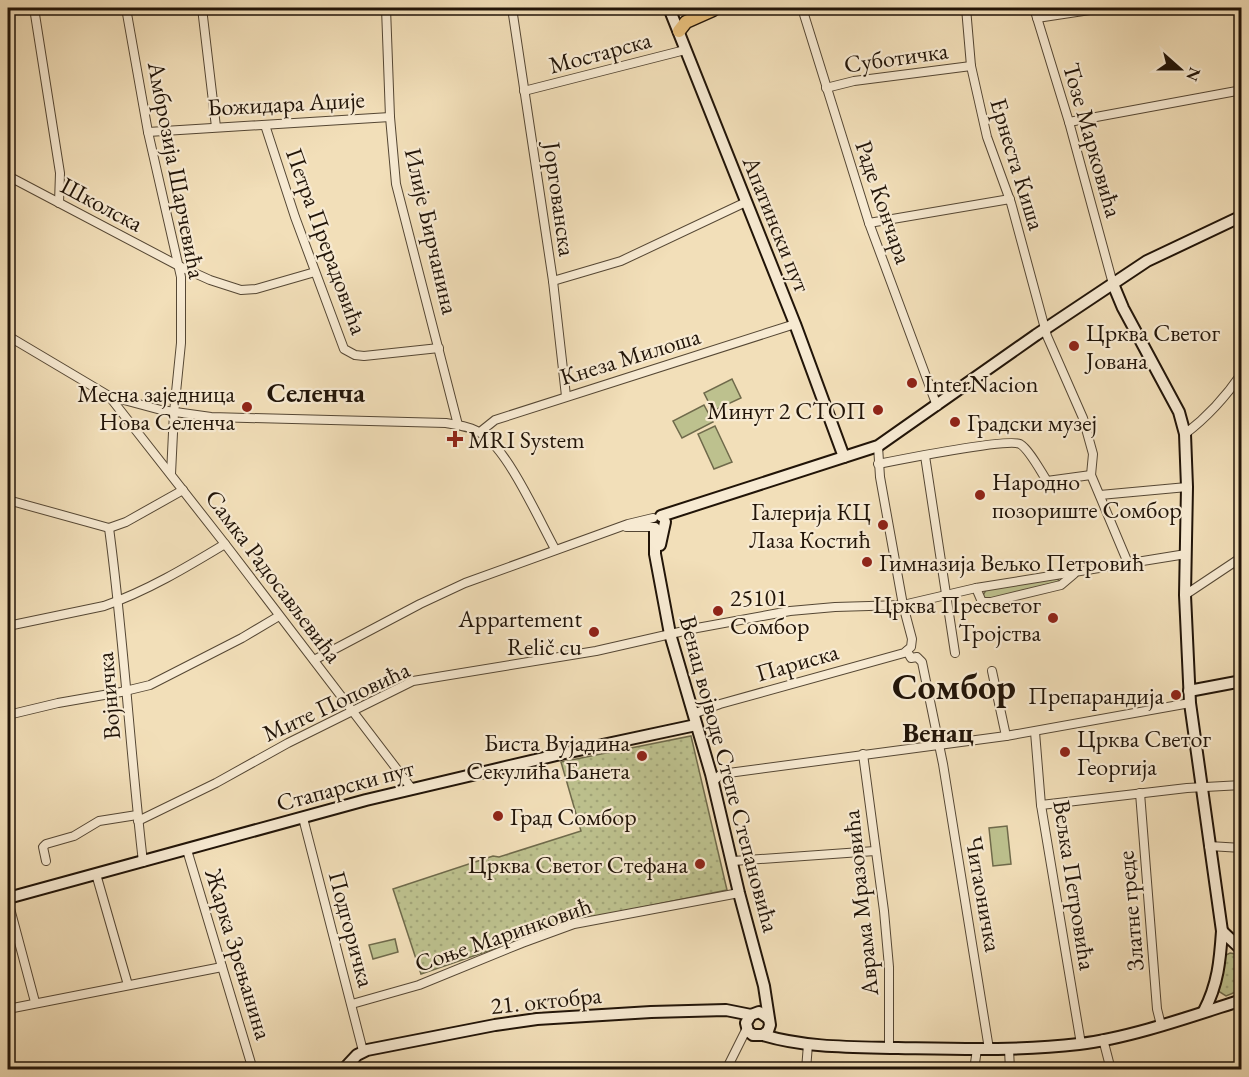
<svg xmlns="http://www.w3.org/2000/svg" width="1249" height="1077" viewBox="0 0 1249 1077" font-family="'EB Garamond',serif">
<style>
.park{fill:url(#park-dots);stroke:#6f6a4b;stroke-width:1.5}
.garden{fill:#bdc18e;stroke:#6f6a4b;stroke-width:1.5}
.lines{fill:none;stroke-linecap:round;stroke-linejoin:round}
.street-casing{stroke:#554734;stroke-width:10}
.secondary-casing{stroke:#211408;stroke-width:14}
.primary-casing{stroke:#211408;stroke-width:15}
.street{stroke:#f7ead2;stroke-width:8}
.secondary{stroke:#f7ead2;stroke-width:10}
.primary{stroke:#e9c07c;stroke-width:12}
.poi-dot{fill:#8f2418;stroke:#f7ead2;stroke-width:2}
.labels{text-anchor:middle;dominant-baseline:central;stroke-width:4.5;stroke-linejoin:round;paint-order:stroke}
.street-label{font-size:24px;fill:#211408;stroke:#f7ead2}
.poi-label{font-size:24px;fill:#211408;stroke:#f7ead2;text-anchor:start}
.quarter-label{font-size:27px;font-weight:bold;fill:#211408;stroke:#f7ead2}
.town-label{font-size:36px;font-weight:bold;fill:#211408;stroke:#f7ead2}
</style>
<defs>
<pattern id="park-dots" width="8" height="8" patternUnits="userSpaceOnUse" patternTransform="scale(1.5)"><rect width="8" height="8" fill="#bdc18e"/><path d="M2 2h.1M6 6h.1" fill="none" stroke="#a2a579" stroke-width="1.8" stroke-linecap="round"/></pattern>
</defs>
<rect width="100%" height="100%" fill="#f2dfb9"/>
<filter id="stains"><feTurbulence type="fractalNoise" baseFrequency=".00333" numOctaves="4"/><feColorMatrix values="0 0 0 0 .2 0 0 0 0 .09 0 0 0 0 .02 0 0 0 .5 -.17"/></filter>
<radialGradient id="worn" r=".72"><stop offset=".6" stop-color="#630" stop-opacity="0"/><stop offset="1" stop-color="#630" stop-opacity=".3"/></radialGradient>
<g class="park">
<polygon points="691,736 727,890 579,920 421,974 393,889 493,856 499,857 581,831 561,762"/>
<polygon points="1230,953 1241,955 1241,990 1226,996 1218,991 1224,960 1226,955"/>
</g>
<g class="garden">
<polygon points="732,379 741,398 713,411 704,393"/>
<polygon points="704,405 713,422 682,438 673,421"/>
<polygon points="715,426 732,462 714,469 698,434"/>
<polygon points="1057,578 1059,581 1058,583 990,601 984,599 983,595 986,590"/>
<polygon points="1007,826 1011,864 993,866 989,828"/>
<polygon points="395,939 398,952 373,959 369,945"/>
</g>
<g class="lines">
<defs>
<g id="street">
<polyline points="34,8 60,173 59,203"/>
<polyline points="126,8 148,132 181,277 181,343 174,412 171,474"/>
<polyline points="202,8 216,127"/>
<polyline points="386,8 390,117 396,184 458,425"/>
<polyline points="512,8 553,281 566,396"/>
<polyline points="802,8 869,223 937,406"/>
<polyline points="966,8 971,66 987,137 1011,203 1047,336 1083,418 1093,454 1091,475 1128,563"/>
<polyline points="1034,8 1069,122 1113,284"/>
<polyline points="1037,18 1103,8"/>
<polyline points="826,88 854,81 971,66"/>
<polyline points="524,91 685,50"/>
<polyline points="1069,122 1242,90"/>
<polyline points="265,125 295,217 344,349 355,355 364,356 439,348"/>
<polyline points="148,132 390,117"/>
<polyline points="8,176 179,266 210,280 241,290 256,289 315,272"/>
<polyline points="869,223 1010,199"/>
<polyline points="553,281 621,261 746,202"/>
<path d="M8,336L109,396L161,410L211,417L446,423C458,425 473,427 482,434C508,450 539,520 555,549"/>
<polyline points="109,396 225,544 412,789"/>
<polyline points="480,432 495,420 795,324"/>
<path d="M1185,434C1206,418 1227,395 1242,373"/>
<polyline points="925,456 955,653"/>
<path d="M878,464C898,460 1008,438 1020,444C1029,449 1041,472 1047,481L1091,475"/>
<polyline points="1100,495 1187,487"/>
<polyline points="8,500 109,528 126,522 183,490"/>
<polyline points="626,527 653,527"/>
<path d="M109,528C124,639 130,751 143,862"/>
<polyline points="976,588 982,602 991,602 1061,585 1074,574"/>
<polyline points="1185,595 1242,557"/>
<path d="M8,626L104,606C147,591 187,567 225,544"/>
<polyline points="907,651 911,658 917,657 922,662 943,764 989,1049"/>
<polyline points="314,660 420,604 465,583 628,524 653,518"/>
<polyline points="992,671 1006,736"/>
<polyline points="693,714 720,704 904,653 911,647 912,639 903,605 880,477 878,446"/>
<polyline points="8,715 58,703 121,692 150,685 242,638 279,616"/>
<polyline points="1035,732 1041,805 1081,1044"/>
<polyline points="863,754 884,911 889,967 889,1048"/>
<polyline points="713,782 721,774 1006,736 1190,703"/>
<polyline points="1140,793 1157,1009 1161,1025"/>
<polyline points="1041,805 1187,788 1242,785"/>
<polyline points="303,818 363,1051"/>
<polyline points="138,821 216,783 288,743 413,681 596,651 697,628 790,611 835,607 903,605 976,588 1186,554"/>
<polyline points="1209,846 1242,848"/>
<polyline points="187,850 253,1070"/>
<polyline points="46,861 43,847 46,844 74,836 99,821 137,815"/>
<polyline points="733,861 875,851"/>
<polyline points="96,874 128,985"/>
<polyline points="8,901 35,1002"/>
<polyline points="352,1004 419,985 522,943 574,924 739,893"/>
<polyline points="8,1009 222,967"/>
<polyline points="1103,1039 1111,1070"/>
<polyline points="1009,1049 1010,1070"/>
<polyline points="726,1070 747,1028"/>
<polyline points="806,1070 808,1044"/>
<polyline points="974,1070 977,1049"/>
</g>
<g id="secondary">
<polyline points="669,8 795,324 844,457"/>
<path d="M1113,284L1123,308L1179,412L1185,434L1187,487L1185,595L1190,703L1222,931C1220,961 1218,984 1204,1011"/>
<polyline points="661,516 878,446 1036,335 1147,261 1242,216"/>
<polyline points="655,528 655,554 670,634 711,774 739,893 764,986 770,1025 768,1031 763,1035"/>
<polyline points="660,545 665,522"/>
<polyline points="1189,691 1242,681"/>
<polyline points="8,898 366,800 565,753 696,725"/>
<polyline points="1222,931 1242,950"/>
<path d="M768,1018L759,1012L751,1015L746,1023L748,1031L753,1035H763C806,1048 853,1047 898,1048C958,1049 1019,1051 1079,1044C1130,1038 1192,1016 1242,1000"/>
<polyline points="343,1070 357,1055 367,1050 495,1025 537,1019 651,1012 726,1010 751,1015"/>
</g>
<polyline id="primary" points="679,31 686,22 713,10"/>
</defs>
<use href="#street" class="street-casing"/>
<use href="#secondary" class="secondary-casing"/>
<use href="#primary" class="primary-casing"/>
<use href="#street" class="street"/>
<use href="#secondary" class="secondary"/>
<use href="#primary" class="primary"/>
</g>
<g class="poi-dot">
<circle cx="1074" cy="346" r="6"/>
<circle cx="912" cy="383" r="6"/>
<circle cx="247" cy="407" r="6"/>
<circle cx="878" cy="410" r="6"/>
<circle cx="955" cy="422" r="6"/>
<path d="M452 430h6v6h6v6h-6v6h-6v-6h-6v-6h6z"/>
<circle cx="980" cy="495" r="6"/>
<circle cx="883" cy="525" r="6"/>
<circle cx="867" cy="562" r="6"/>
<circle cx="718" cy="611" r="6"/>
<circle cx="1053" cy="618" r="6"/>
<circle cx="594" cy="632" r="6"/>
<circle cx="1176" cy="695" r="6"/>
<circle cx="1065" cy="752" r="6"/>
<circle cx="642" cy="756" r="6"/>
<circle cx="498" cy="816" r="6"/>
<circle cx="700" cy="864" r="6"/>
</g>
<g class="labels">
<g class="street-label">
<text transform="translate(600 52) rotate(-15)">Мостарска</text>
<text transform="translate(896 57) rotate(-8)">Суботичка</text>
<text transform="translate(286 103) rotate(-3)">Божидара Аџије</text>
<text transform="translate(1093 140) rotate(74)">Тозе Марковића</text>
<text transform="translate(1018 164) rotate(73)">Ернеста Киша</text>
<text transform="translate(177 170) rotate(79)">Амброзија Шарчевића</text>
<text transform="translate(560 199) rotate(82)">Јоргованска</text>
<text transform="translate(884 202) rotate(71)">Раде Кончара</text>
<text transform="translate(102 204) rotate(28)">Школска</text>
<text transform="translate(777 224) rotate(68)">Апатински пут</text>
<text transform="translate(432 231) rotate(77)">Илије Бирчанина</text>
<text transform="translate(327 241) rotate(70)">Петра Прерадовића</text>
<text transform="translate(630 356) rotate(-17)">Кнеза Милоша</text>
<text transform="translate(274 576) rotate(53)">Самка Радосављевића</text>
<text transform="translate(797 662) rotate(-16)">Париска</text>
<text transform="translate(108 696) rotate(-95)">Војничка</text>
<text transform="translate(336 701) rotate(-25)">Мите Поповића</text>
<text transform="translate(730 774) rotate(75)">Венац војводе Степе Степановића</text>
<text transform="translate(345 785) rotate(-15)">Стапарски пут</text>
<text transform="translate(1075 885) rotate(81)">Вељка Петровића</text>
<text transform="translate(984 894) rotate(80)">Читаоничка</text>
<text transform="translate(860 903) rotate(-96)">Аврама Мразовића</text>
<text transform="translate(1130 911) rotate(-95)">Златне греде</text>
<text transform="translate(352 929) rotate(75)">Подгоричка</text>
<text transform="translate(503 934) rotate(-19)">Соње Маринковић</text>
<text transform="translate(239 954) rotate(73)">Жарка Зрењанина</text>
<text transform="translate(546 1000) rotate(-6)">21. октобра</text>
</g>
<g class="poi-label">
<text x="1086" y="332">Црква Светог<tspan x="1086" dy="28">Јована</tspan></text>
<text x="924" y="383">InterNacion</text>
<text x="235" y="393" text-anchor="end">Месна заједница<tspan x="235" dy="28">Нова Селенча</tspan></text>
<text x="866" y="410" text-anchor="end">Минут 2 СТОП</text>
<text x="967" y="422">Градски музеј</text>
<text x="468" y="439">MRI System</text>
<text x="992" y="481">Народно<tspan x="992" dy="28">позориште Сомбор</tspan></text>
<text x="871" y="511" text-anchor="end">Галерија КЦ<tspan x="871" dy="28">Лаза Костић</tspan></text>
<text x="879" y="562">Гимназија Вељко Петровић</text>
<text x="730" y="597">25101<tspan x="730" dy="28">Сомбор</tspan></text>
<text x="1041" y="604" text-anchor="end">Црква Пресветог<tspan x="1041" dy="28">Тројства</tspan></text>
<text x="582" y="618" text-anchor="end">Appartement<tspan x="582" dy="28">Relič cu</tspan></text>
<text x="1164" y="695" text-anchor="end">Препарандија</text>
<text x="1077" y="738">Црква Светог<tspan x="1077" dy="28">Георгија</tspan></text>
<text x="630" y="742" text-anchor="end">Биста Вујадина<tspan x="630" dy="28">Секулића Банета</tspan></text>
<text x="510" y="816">Град Сомбор</text>
<text x="688" y="864" text-anchor="end">Црква Светог Стефана</text>
</g>
<g class="quarter-label">
<text x="316" y="392">Селенча</text>
<text x="938" y="732">Венац</text>
</g>
<g class="town-label">
<text x="954" y="686">Сомбор</text>
</g>
</g>
<rect width="1249" height="1077" fill="none" stroke="#f2dfb9" stroke-width="30"/>
<rect x="9" y="9" width="1231" height="1059" fill="none" stroke="#211408" stroke-width="3"/>
<rect x="15" y="15" width="1219" height="1047" fill="none" stroke="#211408" stroke-width="1.5"/>
<g transform="translate(1180 69) rotate(111)" stroke="#f7ead2" stroke-width="4.5" paint-order="stroke">
<path d="M0-4.5L10 22L0 15L-10 22Z" fill="#211408"/>
<text y="-9" font-size="16" font-weight="bold" text-anchor="middle" fill="#211408">N</text>
</g>
<rect width="100%" height="100%" filter="url(#stains)"/>
<rect width="100%" height="100%" fill="url(#worn)"/>
</svg>
